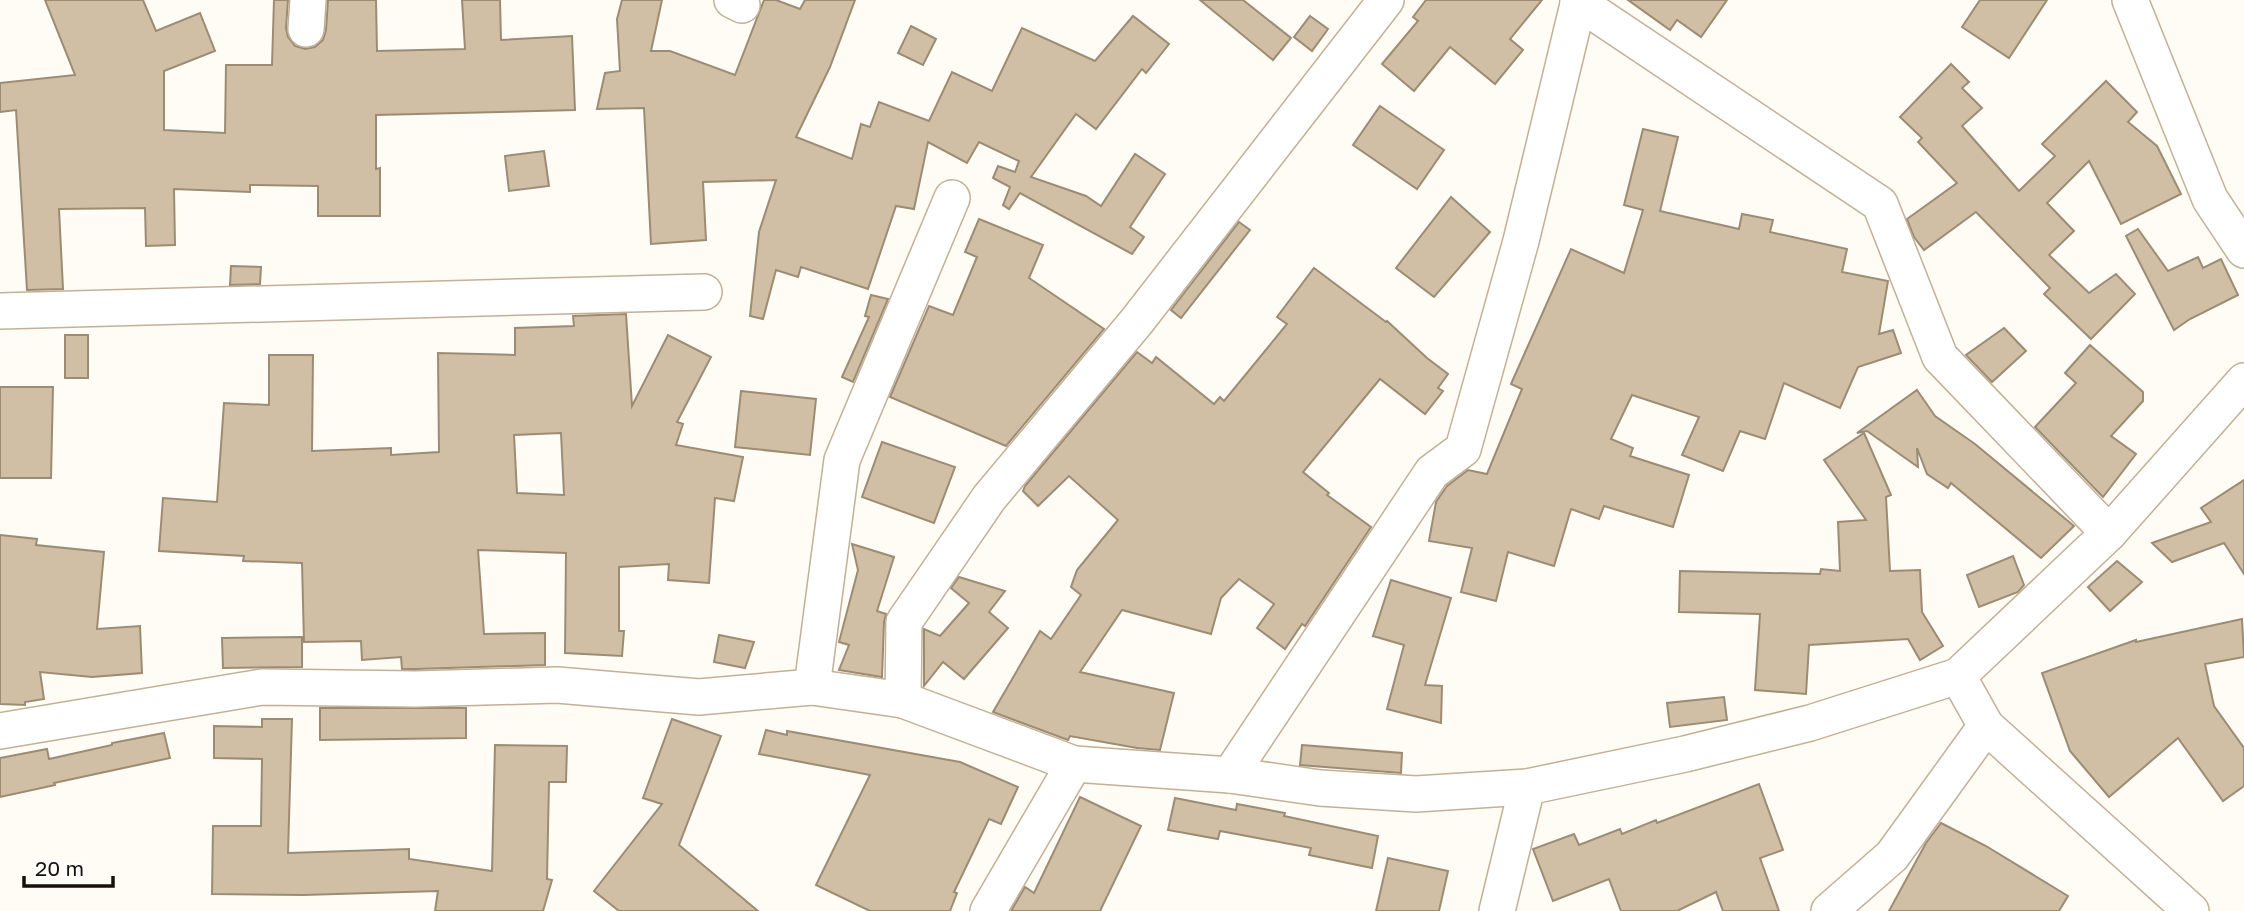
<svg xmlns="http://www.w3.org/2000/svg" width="2244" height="911" viewBox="0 0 2244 911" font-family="'Golos Text',sans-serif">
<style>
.building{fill:#d0bfa5;stroke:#9c8c73;stroke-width:2;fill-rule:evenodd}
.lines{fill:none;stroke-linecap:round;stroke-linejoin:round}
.minor-casing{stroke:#c3b097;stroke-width:38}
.minor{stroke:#fff;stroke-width:35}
</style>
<rect width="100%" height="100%" fill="#fffbf5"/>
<g class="building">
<polygon points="45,0 143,0 156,31 200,13 215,51 164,71 164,130 225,133 226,65 272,65 274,0 288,0 286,28 288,37 295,46 305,49 315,47 323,40 326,30 328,0 376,0 377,51 465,49 462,0 500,0 501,40 572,36 575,110 376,115 376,169 380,168 380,216 318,216 318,186 250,185 250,192 174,189 175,245 146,246 145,208 59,209 63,289 27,290 16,110 0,112 0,83 75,75"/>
<polygon points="622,0 662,0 651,51 670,51 735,75 764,0 776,0 800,9 805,0 855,0 830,67 796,137 852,159 861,124 870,127 879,102 929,121 952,72 992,91 1022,28 1095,61 1133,16 1169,44 1146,73 1142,69 1096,129 1076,114 1031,177 1086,196 1101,206 1135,154 1165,174 1130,227 1144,237 1132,254 1020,193 1009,209 1003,205 1010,187 993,178 998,166 1015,172 1019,161 979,142 967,163 928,142 914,209 896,206 868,289 801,267 798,277 776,270 763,319 750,316 759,232 776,180 703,182 706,240 651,244 644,108 597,109 605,73 620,71 617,19"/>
<polygon points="1200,0 1243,0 1291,38 1273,60"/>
<polygon points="1426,0 1542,0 1510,39 1523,50 1495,84 1450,47 1414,91 1382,64 1418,21 1413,17"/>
<polygon points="1628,0 1727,0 1701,37 1677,20 1670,30"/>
<polygon points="1980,0 2047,0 2009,58 1962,27"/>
<polygon points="1310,16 1328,29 1312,51 1294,37"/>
<polygon points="911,26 936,39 923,65 898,53"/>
<polygon points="1951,64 1969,82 1962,88 1982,108 1962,126 2019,191 2055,156 2042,144 2106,81 2137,112 2128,122 2157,146 2181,194 2121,224 2089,161 2047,203 2074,231 2049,255 2089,293 2116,274 2135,294 2091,339 2044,294 2050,288 1976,212 1924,250 1914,237 1907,219 1957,183 1918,142 1922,138 1900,117"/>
<polygon points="1380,106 1444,150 1417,189 1353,145"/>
<polygon points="1643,129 1678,137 1660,211 1739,229 1742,214 1773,220 1770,232 1847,249 1842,272 1888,281 1879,334 1893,330 1901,353 1858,367 1840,408 1784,383 1765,439 1740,431 1723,471 1682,455 1699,417 1632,395 1611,439 1633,448 1630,456 1689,475 1673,527 1604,506 1599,519 1571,509 1554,566 1508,552 1496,601 1461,592 1472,548 1429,541 1436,502 1447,486 1468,470 1487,474 1522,389 1511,384 1571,249 1624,273 1643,210 1624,205"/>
<polygon points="544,151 549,186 509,191 505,156"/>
<polygon points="1451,197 1490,232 1434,297 1396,268"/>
<polygon points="979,219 1043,245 1029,278 1104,329 1006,446 890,397 929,306 953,315 977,257 965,252"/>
<polygon points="1239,222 1250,230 1181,318 1171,310"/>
<polygon points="2138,229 2168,271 2198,257 2203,268 2221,259 2238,295 2190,319 2174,330 2126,236"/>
<polygon points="231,266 261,267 260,284 230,285"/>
<polygon points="1314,268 1386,322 1387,321 1427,358 1448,374 1438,388 1443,391 1425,414 1380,379 1303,472 1329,493 1327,495 1371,527 1305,626 1302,624 1285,649 1257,628 1274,604 1239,579 1221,598 1211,634 1122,610 1080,672 1174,693 1160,750 1137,748 1070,736 1068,740 993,712 1040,631 1051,639 1081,595 1071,587 1077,570 1118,520 1069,476 1038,506 1023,491 1025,486 1137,352 1152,363 1156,357 1214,404 1220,397 1224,401 1287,324 1277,317"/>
<polygon points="871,295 888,299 853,382 842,377 869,317 865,316"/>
<path d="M626,314L632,406L668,335L711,357L677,422L683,424L676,445L743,457L734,501L715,498L709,583L668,580L669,564L619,567V631H624L622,656L565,653L566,553L478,550L484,634L545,633V665L416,669H402L401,657L362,660L361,641L304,642L302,563L243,561L244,556L159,551L163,498L217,502L224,403L269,405V355H313L312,451L391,448V455L439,452L438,353L515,355V328L574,326L573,316ZM561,433L564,495L517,493L514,435Z"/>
<polygon points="2004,328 2026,351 1992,382 1966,355"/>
<rect x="65" y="335" width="23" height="43"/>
<polygon points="2090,345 2143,392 2143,401 2111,436 2136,454 2103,497 2035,427 2076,383 2065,373"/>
<polygon points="0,387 53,387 51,478 0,478"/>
<polygon points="1917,390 1935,416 1975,444 2074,526 2041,558 1951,483 1948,488 1927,474 1917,448 1918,467 1867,431 1857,433"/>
<polygon points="741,391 816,399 810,455 735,447"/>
<polygon points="1864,433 1891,495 1886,497 1890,571 1920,570 1922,612 1943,646 1920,660 1908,639 1809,645 1806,694 1755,690 1760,614 1679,612 1680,571 1820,574 1821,569 1840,571 1838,522 1866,520 1824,460"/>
<polygon points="882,442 955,467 934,523 862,497"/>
<polygon points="2244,480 2244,574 2224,543 2172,562 2152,543 2211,522 2201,508"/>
<polygon points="0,535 37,539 36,545 104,552 97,629 140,626 142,673 92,677 40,672 44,699 25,702 25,705 0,704"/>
<polygon points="852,544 894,557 877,611 886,614 884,622 882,677 839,670 849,645 839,642 858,570"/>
<polygon points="2013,556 2024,585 2018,592 1979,607 1967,575"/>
<polygon points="2117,561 2142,582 2110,611 2088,587"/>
<polygon points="959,577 1005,591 989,612 1008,628 964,679 943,662 924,686 924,629 940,636 969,603 951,588"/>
<polygon points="1391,580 1451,598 1425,685 1442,686 1441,723 1387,709 1404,645 1373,636"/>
<polygon points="2242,619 2244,657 2205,664 2214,706 2244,748 2244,786 2223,801 2178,738 2109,797 2070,751 2042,673 2136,640 2136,642"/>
<polygon points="719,635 754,642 745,668 714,662"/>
<polygon points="302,637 302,667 223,668 222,638"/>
<polygon points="1724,697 1727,720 1670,727 1667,703"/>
<polygon points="320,708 466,708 466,738 320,740"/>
<polygon points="262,719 292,719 288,853 409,849 409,859 492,871 495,745 567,746 566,782 549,782 547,879 552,880 543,911 435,911 438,891 303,895 212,894 213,826 261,826 262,759 214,758 214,726 262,727"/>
<polygon points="672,719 721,736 679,845 758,911 619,911 594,891 662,804 643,798"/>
<polygon points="766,730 787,735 787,731 960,762 1018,787 1001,824 989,819 954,892 957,893 950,911 870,911 816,885 870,775 759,754"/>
<polygon points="164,733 170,758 54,783 55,785 0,797 0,758 47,749 49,759 112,745 112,743"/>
<polygon points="1302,745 1402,753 1401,773 1300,765"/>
<polygon points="1759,784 1783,850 1760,858 1779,911 1723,911 1716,892 1677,911 1621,911 1609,879 1553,901 1533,849 1574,834 1579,845 1620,829 1622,834 1656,820 1657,823"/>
<polygon points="1080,797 1141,826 1100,911 1011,911 1025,887 1034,893"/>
<polygon points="1175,798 1236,810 1237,804 1285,813 1284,816 1378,836 1372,868 1309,855 1311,848 1220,831 1218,839 1168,830"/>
<polygon points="1941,823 1986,846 2068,896 2059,911 1889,911 1926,843"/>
<polygon points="1388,858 1448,871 1439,911 1376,911"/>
</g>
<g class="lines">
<defs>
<g id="minor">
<polyline points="732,0 742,5"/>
<polyline points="2130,0 2210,199 2244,250"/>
<polyline points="1578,2 1880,204 1940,357 2109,533"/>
<polyline points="306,29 308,0"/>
<polyline points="0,311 704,292"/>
<polyline points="1958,676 1986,726 2191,911"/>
<polyline points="812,687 842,460 952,198"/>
<polyline points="903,700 904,622 989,498 1137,321 1386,0"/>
<polyline points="0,731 262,687 416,689 557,685 699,697 812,687 903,700 1074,764 1230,775 1320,788 1416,794 1527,787 1685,754 1810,723 1958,676 2109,533 2244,381"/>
<polyline points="1230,775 1432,472 1463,449 1521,241 1579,0"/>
<polyline points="988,911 1074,764"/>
<polyline points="1497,911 1527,787"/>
<polyline points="1829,911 1892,856 1986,726"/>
</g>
</defs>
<use href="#minor" class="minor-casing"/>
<use href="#minor" class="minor"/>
</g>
<path d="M24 876v10h89v-10" fill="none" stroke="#181108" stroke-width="3.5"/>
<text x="35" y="876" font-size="21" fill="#181108" stroke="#ffffff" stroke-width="5" paint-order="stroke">20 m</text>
</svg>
